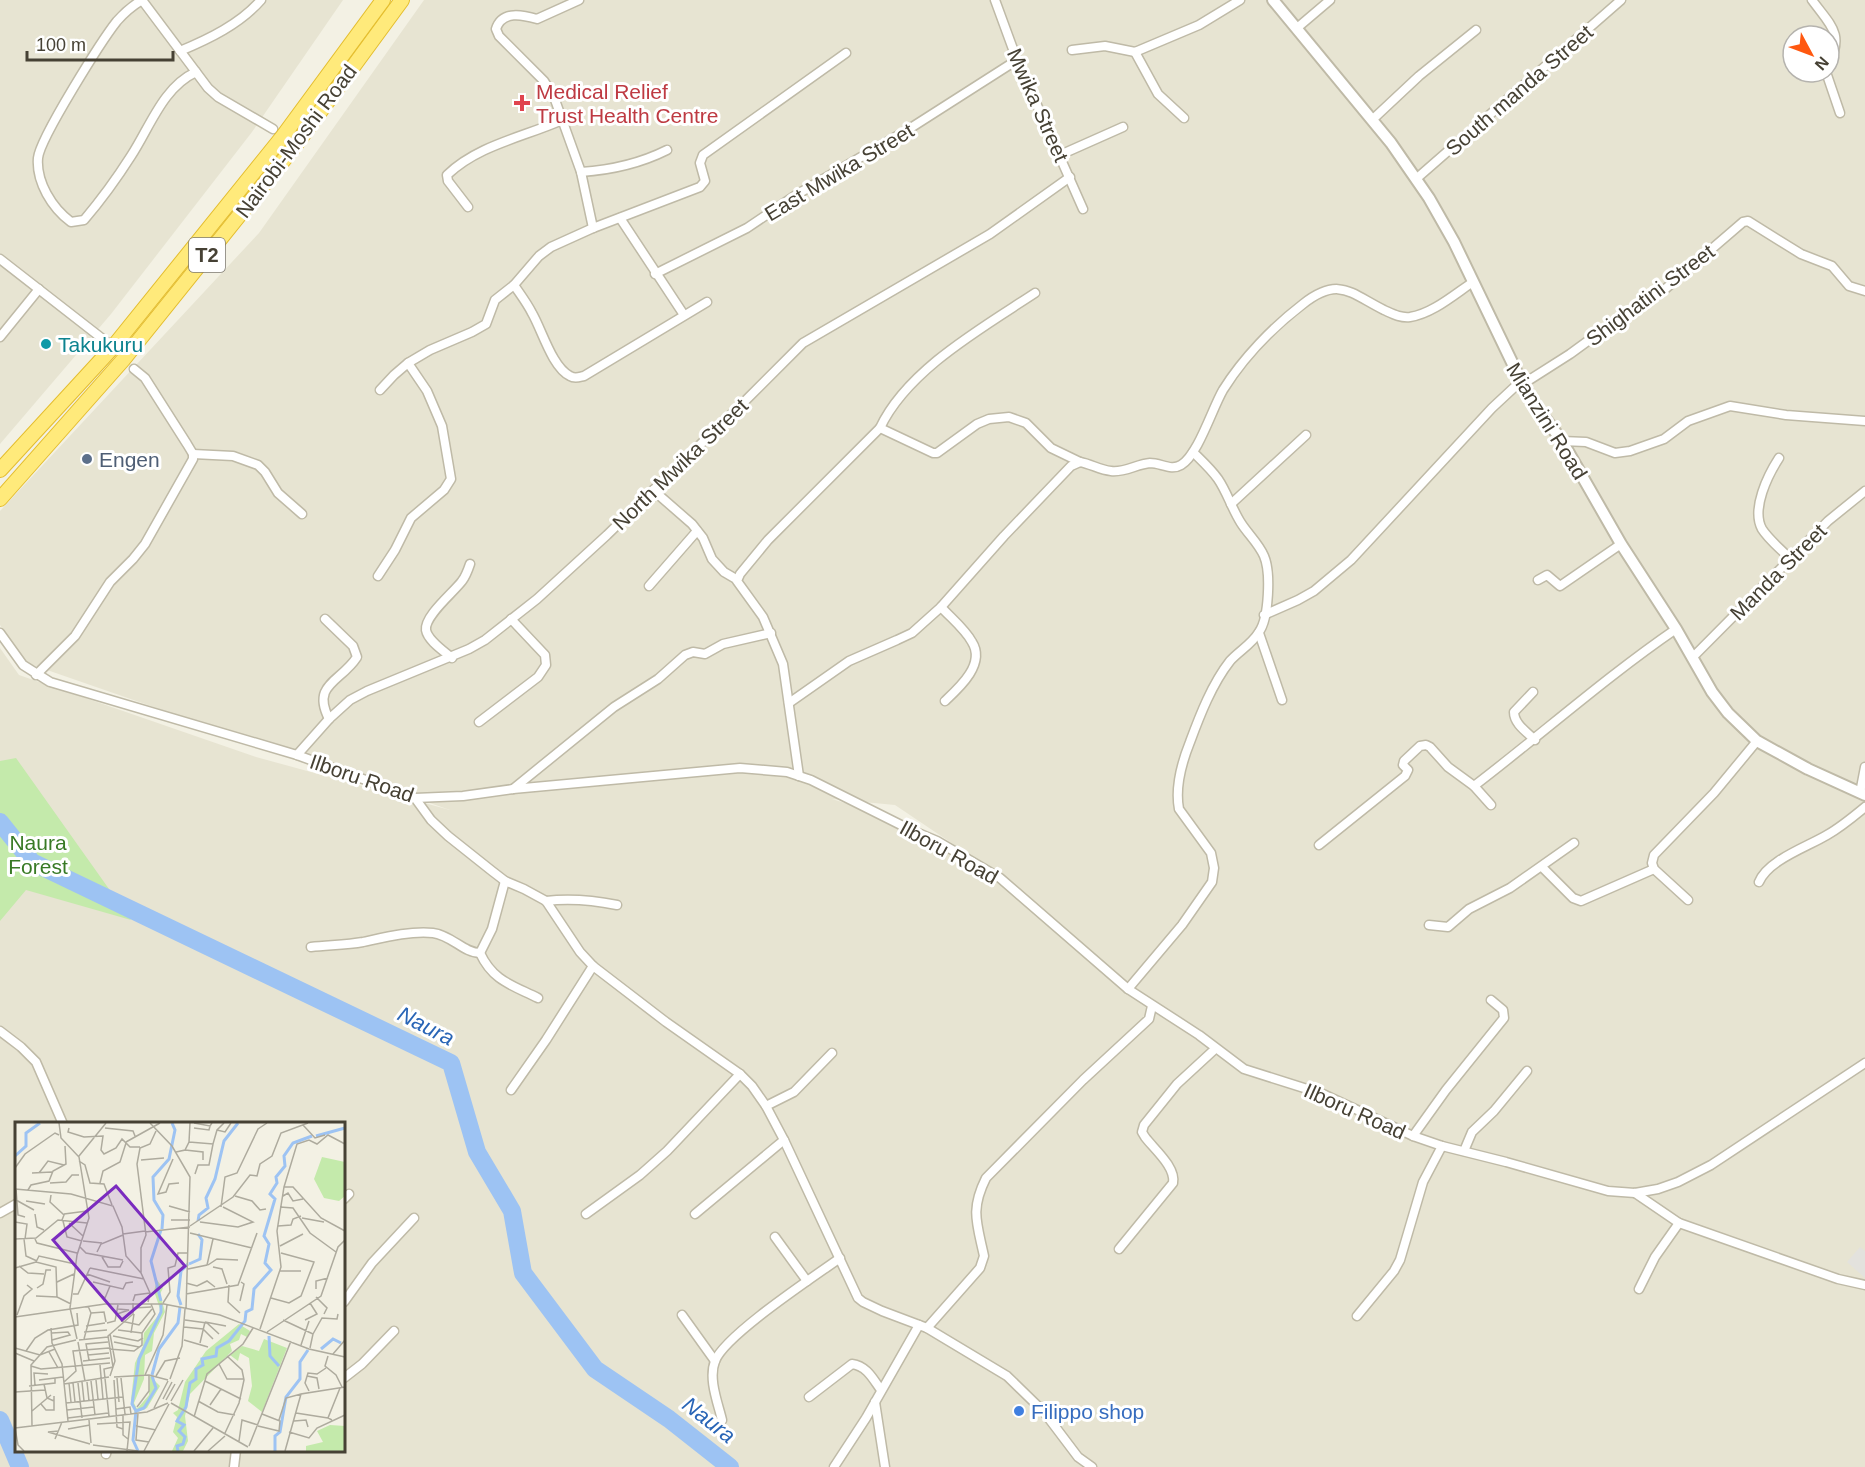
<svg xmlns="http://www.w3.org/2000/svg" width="1865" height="1467" viewBox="0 0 1865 1467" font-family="Arial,sans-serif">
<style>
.residential{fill:#e7e4d2;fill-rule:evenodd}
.green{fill:#c4eaab}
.parking{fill:#e3e2dd}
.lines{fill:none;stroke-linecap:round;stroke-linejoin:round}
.river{stroke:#9dc3f3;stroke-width:18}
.minor-casing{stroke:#bfbaa7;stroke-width:11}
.tertiary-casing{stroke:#bfbaa7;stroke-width:14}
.trunk-casing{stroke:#e4bd2e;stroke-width:16}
.minor{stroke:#fff;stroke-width:8}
.tertiary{stroke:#fff;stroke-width:10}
.trunk{stroke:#ffea7b;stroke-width:14}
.health-dot{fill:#e0444e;stroke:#fff;stroke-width:2}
.culture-dot{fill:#0f9aa8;stroke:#fff;stroke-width:2}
.service-dot{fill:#5c6f8a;stroke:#fff;stroke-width:2}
.shop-dot{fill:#3f7fe0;stroke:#fff;stroke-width:2}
.labels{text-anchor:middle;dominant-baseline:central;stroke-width:6;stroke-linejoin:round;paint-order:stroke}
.shield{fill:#fff;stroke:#7e7a71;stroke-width:1.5}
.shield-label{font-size:20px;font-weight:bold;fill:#464134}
.street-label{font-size:21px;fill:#464134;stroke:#fff}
.health-label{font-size:21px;fill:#be3a42;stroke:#fff;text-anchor:start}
.culture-label{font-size:21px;fill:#0d838f;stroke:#fff;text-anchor:start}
.service-label{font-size:21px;fill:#4e5e75;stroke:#fff;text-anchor:start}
.park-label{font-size:21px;fill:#387a25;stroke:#fff}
.shop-label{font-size:21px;fill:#366cbe;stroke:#fff;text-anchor:start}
.water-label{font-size:22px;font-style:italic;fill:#2965b6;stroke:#fff}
.inset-river{fill:none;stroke:#9dc3f3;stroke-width:3}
.inset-road{fill:none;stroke:#aeab9e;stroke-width:1.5}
.view{fill:#7b2cbf;fill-opacity:0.15;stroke:#7b2cbf;stroke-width:3}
.inset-edge{fill:none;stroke:#464134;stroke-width:3}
</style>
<rect width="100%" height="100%" fill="#f3f1e4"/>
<g class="residential">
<polygon points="0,0 343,0 252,132 111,314 0,444"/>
<path d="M424,0H1865V1467H0V648L19,675L256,757L450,810L24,662L0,625V511L259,233ZM1793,36H1829V72H1793ZM832,799L895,805L953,844L899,820ZM16,1124H344V1450H16Z"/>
</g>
<polygon class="green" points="16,758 131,920 26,890 0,921 0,761"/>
<polygon class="parking" points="1860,1247 1865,1251 1865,1278 1847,1262"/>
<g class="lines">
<g class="river">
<polyline points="0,822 32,862 451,1063 477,1152 512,1211 523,1273 595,1369 669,1419 730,1467"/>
<polyline points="0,1420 20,1467"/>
</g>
<defs>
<g id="minor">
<path d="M142,0C132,6 124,13 117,21C102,40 40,138 38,158C36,182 52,208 71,222L84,220C101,200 117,178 131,156C150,127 163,87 196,72"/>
<polyline points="142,0 208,88 218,97 273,129"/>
<path d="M579,0L537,19C523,15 502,10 496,29L499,36L544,81L554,97L581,172L593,228"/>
<polyline points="995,0 1017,60 1083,209"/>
<path d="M1812,0C1831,26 1844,33 1829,65"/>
<polyline points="1297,28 1330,0"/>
<polyline points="1072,50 1105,46 1135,52 1199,25 1240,0"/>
<path d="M180,51C209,39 240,24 261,0"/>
<polyline points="1135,52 1158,94 1184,118"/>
<polyline points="1826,72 1840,113"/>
<polyline points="1372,120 1419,76 1476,30"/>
<polyline points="1060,155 1123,127"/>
<path d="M581,172C611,170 641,163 667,150"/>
<polyline points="1416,179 1621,0"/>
<path d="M468,207L448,181L447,175C478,145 524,137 562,120"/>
<polyline points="620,218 684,315"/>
<polyline points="0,259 113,347"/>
<polyline points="655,274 747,228 796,195 909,129 1017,60"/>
<path d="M514,285C520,294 527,303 532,313C542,330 552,367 570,376C575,379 579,377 584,376L707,302"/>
<polyline points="0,337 39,289"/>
<polyline points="1523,384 1570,354 1618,319 1664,290 1743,222 1748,221 1801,254 1832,266 1849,286 1865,291"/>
<polyline points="380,390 394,375 408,363"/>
<path d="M880,428C907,370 982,328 1035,293"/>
<polyline points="1562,441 1586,442 1615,453 1630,451 1664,439 1688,421 1730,406 1786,415 1865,421"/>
<polyline points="193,454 233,456 258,465 265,472 278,493 302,514"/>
<path d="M1779,458C1768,475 1751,509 1762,529C1769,540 1782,550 1791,560"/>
<polyline points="653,490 692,524 703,538 712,559 724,572 736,579"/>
<polyline points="1231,504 1306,435"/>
<polyline points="378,576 395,550 411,518 444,490 451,479 442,426 427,391 408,363 430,350 472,332 486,324 495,300 514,285 539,256 551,247 593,228 700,187 705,181 700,163 703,155 846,53"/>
<polyline points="1538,580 1547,575 1560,586 1621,544"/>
<polyline points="649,586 697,531"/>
<path d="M941,607C951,618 965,629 972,642C986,664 959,688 945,701"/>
<polyline points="1264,615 1298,600 1314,591 1351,560 1492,408 1521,381"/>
<path d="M325,619L353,646L357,657C341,682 311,684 329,719"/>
<polyline points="0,633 23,665 50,682 297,755 415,798 463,796 513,789 740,768 787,772 811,780 911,830 937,841 1000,878 1128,989 1199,1035 1244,1069 1323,1094 1413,1136 1442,1146 1506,1162 1608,1191 1635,1193 1658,1189 1678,1182 1711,1165 1865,1063"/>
<polyline points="1259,633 1282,700"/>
<polyline points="1693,657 1828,521 1865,491"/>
<path d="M452,658C444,651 428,641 426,630C424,616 454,592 462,581C466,576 468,570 470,564"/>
<polyline points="36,675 75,636 110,582 133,559 145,544 193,459 193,454 187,444 145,378 134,369"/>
<path d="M1533,692L1514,712C1514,724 1527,732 1535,740"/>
<path d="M789,703L849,661L897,640L912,633L922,624L941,607L1004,536L1071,466L1080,462C1091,464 1100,470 1111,471C1124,473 1137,464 1150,463C1161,463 1171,471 1181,465C1198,455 1212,409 1223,390C1243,358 1273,327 1303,304C1339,276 1350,293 1384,310C1393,314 1400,318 1410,317C1432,314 1455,294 1473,282"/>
<polyline points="479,722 538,677 546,665 545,655 511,619"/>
<polyline points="297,755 329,719 350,700 367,691 469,649 485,640 537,599 607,535 743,403 803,343 990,234 1070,177"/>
<polyline points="799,776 783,664 763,617 737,581 740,574 768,540 880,428 933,453 937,453 977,424 989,419 1009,417 1026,423 1051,448 1080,462"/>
<path d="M1474,786C1542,734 1606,677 1676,629"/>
<polyline points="513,789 614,707 658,679 685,655 693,652 705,654 723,644 771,633"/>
<polyline points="1860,793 1865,767"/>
<polyline points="415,798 431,820 448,836 492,871 505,881 524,889 546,901 580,952 593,966 666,1022 740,1074 752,1086 766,1106 784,1140 858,1298 863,1302 882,1311 927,1328 1007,1376 1044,1412 1078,1457 1092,1467"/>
<polyline points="1319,845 1405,776 1408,770 1403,765 1404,761 1420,746 1426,745 1430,747 1448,767 1474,786 1491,805"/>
<polyline points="1542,867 1573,898 1581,901 1654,869"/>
<path d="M1759,882C1768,860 1807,847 1827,835C1841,827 1853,817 1865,807"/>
<polyline points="1688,900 1654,869 1652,863 1654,855 1714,793 1757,741"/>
<path d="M546,901C571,898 592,900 617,905"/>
<polyline points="1429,925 1448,927 1469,909 1510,888 1574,843"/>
<path d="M311,947C328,945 346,945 363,942C386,937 409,931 433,933C451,935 464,953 480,953L492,929L505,881"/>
<path d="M480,953C493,981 512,985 538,998"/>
<path d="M1128,989L1182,925L1212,882L1214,868L1211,853L1179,809C1175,788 1182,762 1190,742C1200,715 1212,684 1230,661C1239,651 1252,644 1259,632C1269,618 1271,572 1264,556C1259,544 1248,534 1241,523C1232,509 1227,492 1218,479C1211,469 1201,460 1193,452"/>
<polyline points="0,1031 21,1047 36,1062 63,1124"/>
<polyline points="511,1090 546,1040 593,966"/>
<polyline points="766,1106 794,1092 832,1053"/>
<polyline points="1413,1136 1446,1090 1504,1018 1503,1010 1491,1000"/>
<polyline points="1464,1151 1472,1132 1494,1111 1527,1071"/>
<polyline points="1635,1193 1679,1223 1838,1279 1865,1285"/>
<polyline points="344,1199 349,1194"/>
<polyline points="0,1213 16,1204"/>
<polyline points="586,1214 640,1175 667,1151 740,1074"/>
<polyline points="695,1214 784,1140"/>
<polyline points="775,1237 807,1281"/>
<path d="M1119,1249L1173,1183C1176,1167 1154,1149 1145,1137L1142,1132L1144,1125L1177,1084L1215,1049"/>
<polyline points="1639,1289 1655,1257 1679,1223"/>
<polyline points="344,1302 372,1263 414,1218"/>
<polyline points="682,1315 715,1361"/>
<polyline points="1357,1316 1394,1271 1400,1260 1423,1182 1442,1146"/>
<path d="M927,1328L980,1268L984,1256C977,1223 970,1210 986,1178L1083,1080L1149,1019L1152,1006"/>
<polyline points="344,1378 362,1364 394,1331"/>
<path d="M809,1397L852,1364C867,1366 873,1379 881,1390"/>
<polyline points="875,1402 885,1467"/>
<path d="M722,1420C718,1403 708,1379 715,1361C725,1335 815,1276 840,1258"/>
<polyline points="106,1454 107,1450"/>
<polyline points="234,1467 236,1450"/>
<polyline points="834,1467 866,1418 919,1325"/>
</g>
<polyline id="tertiary" points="1273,0 1391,143 1429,198 1454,242 1521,381 1536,406 1562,441 1621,544 1676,629 1712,692 1728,713 1757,741 1808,769 1865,795"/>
<g id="trunk">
<polyline points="0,470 113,347 283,136 383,0"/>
<polyline points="0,499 123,360 295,146 402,0"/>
</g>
</defs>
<use href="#minor" class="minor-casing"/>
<use href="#tertiary" class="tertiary-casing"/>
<use href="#trunk" class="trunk-casing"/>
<use href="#minor" class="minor"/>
<use href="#tertiary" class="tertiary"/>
<use href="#trunk" class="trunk"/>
</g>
<path class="health-dot" d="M519 94h6v6h6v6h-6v6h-6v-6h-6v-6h6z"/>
<circle class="culture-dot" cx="46" cy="344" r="6"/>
<circle class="service-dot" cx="87" cy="459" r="6"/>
<circle class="shop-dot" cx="1019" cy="1411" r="6"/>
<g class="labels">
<rect class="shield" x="189" y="238" width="36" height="34" rx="4.5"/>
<g class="shield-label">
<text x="207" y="255">T2</text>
</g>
<g class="street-label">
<text transform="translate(1519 90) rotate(-41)">South manda Street</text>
<text transform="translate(1038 105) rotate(66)">Mwika Street</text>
<text transform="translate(296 141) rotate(-53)">Nairobi-Moshi Road</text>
<text transform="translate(839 172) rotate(-31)">East Mwika Street</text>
<text transform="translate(1650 295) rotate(-37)">Shighatini Street</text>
<text transform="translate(1547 421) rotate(58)">Mianzini Road</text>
<text transform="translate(680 464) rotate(-44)">North Mwika Street</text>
<text transform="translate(1778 572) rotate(-45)">Manda Street</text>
<text transform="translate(362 778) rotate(19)">Ilboru Road</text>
<text transform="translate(949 852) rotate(29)">Ilboru Road</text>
<text transform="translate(1355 1111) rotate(24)">Ilboru Road</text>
</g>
<g class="health-label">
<text x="536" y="91">Medical Relief<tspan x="536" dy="24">Trust Health Centre</tspan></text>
</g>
<g class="culture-label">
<text x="58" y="344">Takukuru</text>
</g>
<g class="service-label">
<text x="99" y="459">Engen</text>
</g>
<g class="park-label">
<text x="38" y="842">Naura<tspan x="38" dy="24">Forest</tspan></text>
</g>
<g class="shop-label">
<text x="1031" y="1411">Filippo shop</text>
</g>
<g class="water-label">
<text transform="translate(426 1026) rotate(27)">Naura</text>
<text transform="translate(709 1420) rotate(38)">Naura</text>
</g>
</g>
<g transform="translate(15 1122)">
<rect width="330" height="330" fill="#f3f1e4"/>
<path d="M307,35L330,40V74L324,79L309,76L299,57ZM142,158L148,166L145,172L150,190L139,211L137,229L130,233L129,257L119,281L122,287L134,273L135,254L145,264L132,286L120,291L116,278L120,241L128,224L129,211L146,190L139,169ZM224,202L235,209L232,215L226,212L224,218L215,222L217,229L175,272L170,294L173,319L168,329H157L163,316L158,310L162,295L158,291L163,288L170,260L191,229ZM249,217L272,226L247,290L233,279L237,264L234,236L225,231L223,239L215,233L227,224L244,229ZM315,303L330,304V329H291V324L308,320L302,309Z" fill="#c4eaab"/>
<path class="inset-river" d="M301,14L330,6M0,34L11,24V11L25,1M183,99L184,93L193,86L191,76L200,57L209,19L223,1M147,107L148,93L139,78L138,55L154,37L160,8L157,1M174,142L185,137L187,118L183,112M146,179L136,139L146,108M166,183L163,174L166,149L173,142M254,214L255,234L264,244M306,227L318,217L326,221M137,253L144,227L163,201L165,185M121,289L129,286L141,266L137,254M123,329L118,318L121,289L117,282L124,237L146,190V182M163,329L162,324L168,322L170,315L164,309L169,303L162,299L171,285L175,261L181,257V247L188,243L187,237L201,234L202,226L214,219L230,199L231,190L237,187L239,167L256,148L250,141L254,122L249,114L260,77L255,72L262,61L261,55L270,44L269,34L278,21L297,14M260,329V314L265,310L271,275L285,257V240L293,228"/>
<path class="inset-road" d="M44,1L46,16L64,35L74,96L62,133L55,186L62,217M135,1L157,24L175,55L171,187M179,1L195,4L197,1M288,3L300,16L310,13M54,6L53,10L69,15L88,14L86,28L89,32L101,26L107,17L115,25H125M90,6L118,9L120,14M179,6L194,8L195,4M202,8L210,10L216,1M111,20L145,1M174,20L198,22L202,8L209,1M170,28L188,30V38M161,30L170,28L174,20L175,1M64,34L91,1M158,37L143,72L151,70L154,62L164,61M126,38L149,36M64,39L70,43L75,61L89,62L97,83M0,46L10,32L40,11L44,13M17,51L37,50M24,51L33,39L49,43M180,52L183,43H194L198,22M35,61L51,60L57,53H64M85,61L88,49L105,40L111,21M269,65L282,22L294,18L302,22L313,13L330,22M0,67L56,72L98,84L107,105L111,134L126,151L135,171L133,180M1,67L3,93L10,95M13,68L16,63L34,59L38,49L51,42L50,24M36,73L35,80L49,93L47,98M220,74L237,79L245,88L251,87M268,74L273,71L278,79L288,77M1,78L19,88M11,79L30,82M154,84L175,90M206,85L210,55L222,51L243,7L252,1M265,85L278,86L295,111L321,130M20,92L22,105L29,108M49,92L72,89M287,96L309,100M156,98H175M48,99L52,115L67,119M0,100L12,102L10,117M185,100L223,105L238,100L208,85M54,101L68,114M175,104L218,75L235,53L242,54L245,42L257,34L266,11L293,1M263,104L276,103L278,97L286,94M130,110L175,105M175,111L237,126M108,112L130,109M0,117L21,116L43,98L72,101M9,117L11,134L22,139M20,117L22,121L62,131M68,119L87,121M265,124L288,112M65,125L71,131L108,138M82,130L86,122L108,113M87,135L93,145H105L108,139M21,140L24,134L60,142M193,143L202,137L223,138M4,144L13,151L29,152M198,145L207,147L212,162M0,146L21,140L41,145L42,175L56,182M75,146L129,157M173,147L192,143L198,117M265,149H286M126,151V126L131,113L122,42L125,26L135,22L141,9M72,152L95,160M42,160L59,152M78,160L108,167L111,161L118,160M171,161L182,164L192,159L200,165M214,163L213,180L225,191M22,166L28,162L31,148H36M301,167V159L313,156M58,172H63L75,146M171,172L223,163L242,111M85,173L90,176L95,164M21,174L42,175M301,175L312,186L309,192M256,176L274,181L286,174L299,140L266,131M118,179L120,173L135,171M225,179L229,162L226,160M148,181L155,170L153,146L160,144L163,131H173M118,186L136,185M76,191L89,190L91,200M102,192L114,188L103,187M2,193L9,174L17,167L12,163M0,195L90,182H149L205,193L294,227L330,235M170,198L192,201L204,212M268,198L298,212L295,226M290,198L302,192L295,181M106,199L124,203L137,187M190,200L211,204M92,201L100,199L103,183M71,204L90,201M169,205L188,207L198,217M36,206L37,221L47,242L53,299M245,207L266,145L262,109L269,65H278L306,96L330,109M103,208L127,211M69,210L92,208M252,210L306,174L323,125L330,118M37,211L53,210L55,213L37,218M116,211L119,192M95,212L100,239L95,254M298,212L307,196L322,197L323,192M98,214L123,219L128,216M69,217L76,191L73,184M64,218L93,215M169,218L193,225M63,220L70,259M99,220L124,225M185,221L190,200M286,223L294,199M0,226L25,233L40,227M94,227L119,229L127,223V211L140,192L136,182M11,229L20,216L33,208L63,203L62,191M34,230L43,246M0,231L19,239M318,232L330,218M73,233L94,231M313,234L310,244L321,253L327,265M74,238L71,222L93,220M68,239L95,236M204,242L212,257H229M85,243L88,277M16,244L26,247L95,241M98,245L93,214L118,192V181M130,253L148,213L152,183M141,254L150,239L165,236M292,254L302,256L304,267M99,255L134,253L153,258M102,256L104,280M106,256L110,292M155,257L167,224L170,187M24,258L48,255M81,258L83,277M99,258L102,305L108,307M76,259L80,293M190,259L226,277M49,260L61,249L58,229L94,226M67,260L69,279M72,260L74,279M54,261L56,280M58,261L60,280M63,261L67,296M29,262L32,276L39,279M49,262L94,255M20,263L19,251L33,252M14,264L40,261V256M294,269L290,261L293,251L302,252L311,246M0,270L30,268M148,277L157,260M151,278L160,262M156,279L168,258M183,279L203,290L220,293M51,281L108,275M156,281L233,325M26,282L31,288H39V274M195,283L206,267M122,285L134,269V253M139,286L153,259M101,287L115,285L116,292M52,288L79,285M17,289L36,273M123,291L121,318L134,320M281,291L313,296M108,293V313L113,317M94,294L89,247L98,245M179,295L192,252L228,222L238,206M53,296L93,291M74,298L76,321M264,298L271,276L286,272M317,298L313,296L325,266M279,299L291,298L293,305M82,302L115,300L112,329M17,304L16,243L32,225L61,218M121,304L141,308M243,304L264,309L265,299L247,292M0,306L3,323L9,329M0,306L132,290L153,281M53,307L75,303M44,309L33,310L75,322M274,310L294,316L302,306L330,293M210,311L224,281L229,258L227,248L212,234M40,317L47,300M224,319L227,298L243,303M78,323L123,329M234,324L276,219M129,329L154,282M179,329L198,306M193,329L210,314M270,329L286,272L330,265"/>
<path class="view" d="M101,64L170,144L107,198L38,118Z"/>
<rect width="330" height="330" class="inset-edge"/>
</g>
<g transform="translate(1811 54) rotate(131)"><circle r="28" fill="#ffffff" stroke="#b5b3ae" stroke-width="1.5"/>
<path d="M0-4.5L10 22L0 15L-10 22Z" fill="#ff5810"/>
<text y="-9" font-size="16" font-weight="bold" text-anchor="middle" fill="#464134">N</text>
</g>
<path d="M27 51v9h146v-9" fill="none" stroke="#464134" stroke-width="3"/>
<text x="36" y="51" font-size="18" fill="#464134" stroke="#ffffff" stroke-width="4.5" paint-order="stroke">100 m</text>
</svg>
